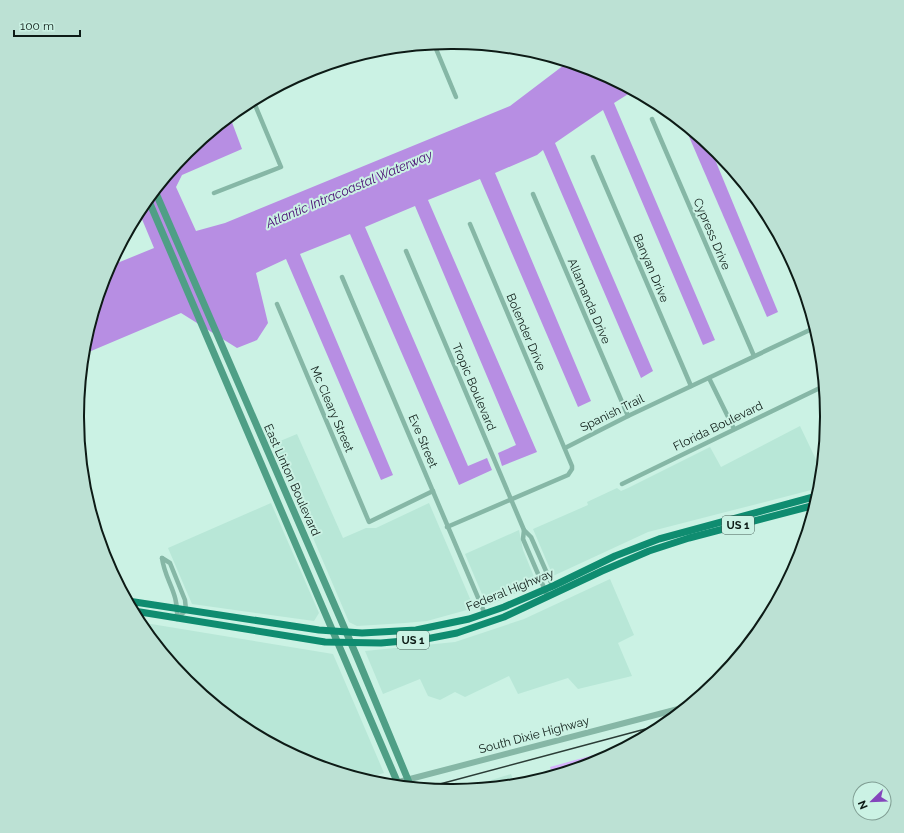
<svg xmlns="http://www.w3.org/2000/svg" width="904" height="833" viewBox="0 0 904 833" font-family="Raleway,sans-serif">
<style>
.built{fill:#b8e7d7}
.green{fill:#d5b2fd}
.water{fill:#b78ee3}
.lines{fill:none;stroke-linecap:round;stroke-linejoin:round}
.minor{stroke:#86b7a6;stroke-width:4.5}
.tertiary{stroke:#86b7a6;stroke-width:6}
.secondary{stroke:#4f9f86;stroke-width:7}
.primary{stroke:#0f8c70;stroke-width:7}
.rail{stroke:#2b3d37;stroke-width:1.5}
.labels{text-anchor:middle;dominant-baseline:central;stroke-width:4;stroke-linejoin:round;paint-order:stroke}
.shield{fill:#cbf2e4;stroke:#465c54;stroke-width:1}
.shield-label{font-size:11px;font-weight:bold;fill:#0d1b16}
.street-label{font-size:12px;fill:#0d1b16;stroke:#cbf2e4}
.water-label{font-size:13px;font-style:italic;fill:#470771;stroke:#cbf2e4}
.rim{fill:none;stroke:#0d1b16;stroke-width:2}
</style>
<rect width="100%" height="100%" fill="#cbf2e4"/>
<g class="built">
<polygon points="800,426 821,470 819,488 648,532 553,576 533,529 588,505 587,502 617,488 621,491 628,488 710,447 721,467"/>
<polygon points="297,434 343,538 366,528 376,528 429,503 474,608 427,621 405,623 357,626 349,622 273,444"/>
<polygon points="271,503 319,613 314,621 192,604 168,548"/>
<polygon points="519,530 523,550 537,584 487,606 465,554"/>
<polygon points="610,579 634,635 618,643 632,676 578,689 568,678 518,694 509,676 465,697 455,692 440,700 428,696 420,679 383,694 365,651 455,642 524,619"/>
<polygon points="139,622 333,654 384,773 364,779 308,762 244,728 187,681"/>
<polygon points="511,774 515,785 456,791"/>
</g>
<polygon class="green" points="626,746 595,763 553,775 550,767"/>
<g class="water">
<polygon points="568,62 596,71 633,91 614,103 715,340 703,345 603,110 555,143 653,371 641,378 543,150 537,155 495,173 591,401 578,407 480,179 428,200 537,452 502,466 498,453 516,445 415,206 365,227 468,466 487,458 492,470 459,485 350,234 300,254 393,475 381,480 286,259 256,273 268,323 257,340 237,348 181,313 84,354 85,343 106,273 110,266 154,248 139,212 141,208 187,152 230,117 242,149 182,175 176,187 196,231 225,223 510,106"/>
<polygon points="684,125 709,145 778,312 767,317"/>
</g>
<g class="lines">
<g class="minor">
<polyline points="434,44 456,97"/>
<polyline points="652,119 754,356"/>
<polyline points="593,157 691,386"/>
<polyline points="214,193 281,167 253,100"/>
<polyline points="533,194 628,416"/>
<polyline points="132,224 135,223"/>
<polyline points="778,236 808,307"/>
<polyline points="406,251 524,530 531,537 553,587"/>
<polyline points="342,277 485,614"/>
<polyline points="277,304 369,522 433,491"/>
<polyline points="709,378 734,429"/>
<polyline points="565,448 628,416 814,328"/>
<polyline points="622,484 824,386"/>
<polyline points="447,527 568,475 572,469 572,466 470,224"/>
<polyline points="524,530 523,539 548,597"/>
<polyline points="162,558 170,563 185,600 186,610 177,619"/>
<path d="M162,558C165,581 179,592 177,619"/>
</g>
<polyline class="tertiary" points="387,785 686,707"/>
<g class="secondary">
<polyline points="155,191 357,657 411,787"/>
<polyline points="148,199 399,786"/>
</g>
<g class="primary">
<polyline points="128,601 319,630 362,633 416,630 469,619 504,607 553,586 615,556 659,539 817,496"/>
<polyline points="134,611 325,642 381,643 426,639 457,633 504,617 602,571 649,551 689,538 815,505"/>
</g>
<polyline class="rail" points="425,788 664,724"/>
</g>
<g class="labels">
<g class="shield">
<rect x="722" y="516" width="32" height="18" rx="3"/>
<rect x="397" y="631" width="32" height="18" rx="3"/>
</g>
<g class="shield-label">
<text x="738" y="525">US 1</text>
<text x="413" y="640">US 1</text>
</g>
<g class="street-label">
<text transform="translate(712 234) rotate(67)">Cypress Drive</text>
<text transform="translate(651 268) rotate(67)">Banyan Drive</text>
<text transform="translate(589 301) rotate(67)">Allamanda Drive</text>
<text transform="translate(526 332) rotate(67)">Bolender Drive</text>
<text transform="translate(474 387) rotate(67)">Tropic Boulevard</text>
<text transform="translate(332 409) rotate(67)">Mc Cleary Street</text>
<text transform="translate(612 413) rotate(-26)">Spanish Trail</text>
<text transform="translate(718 426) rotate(-26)">Florida Boulevard</text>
<text transform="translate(423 441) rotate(67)">Eve Street</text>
<text transform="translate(292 480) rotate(66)">East Linton Boulevard</text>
<text transform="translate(510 590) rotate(-22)">Federal Highway</text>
<text transform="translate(534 735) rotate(-15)">South Dixie Highway</text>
</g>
<g class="water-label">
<text transform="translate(349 189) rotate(-23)">Atlantic Intracoastal Waterway</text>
</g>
</g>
<path d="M0 0H904V833H0ZM451 49H453A367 367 0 0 1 820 416V417A367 367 0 0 1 453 784H451A367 367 0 0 1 84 417V416A367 367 0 0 1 451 49Z" fill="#bce1d4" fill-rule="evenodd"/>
<path class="rim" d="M451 49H453A367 367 0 0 1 820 416V417A367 367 0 0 1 453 784H451A367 367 0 0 1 84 417V416A367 367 0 0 1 451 49Z"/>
<g transform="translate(872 801) rotate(247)"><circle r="19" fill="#cbf2e4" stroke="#7f9c92"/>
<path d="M0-3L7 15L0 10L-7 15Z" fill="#8446bc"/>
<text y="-6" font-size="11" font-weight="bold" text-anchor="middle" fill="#0d1b16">N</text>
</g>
<path d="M14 30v6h66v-6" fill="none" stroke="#0d1b16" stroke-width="2"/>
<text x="20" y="30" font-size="12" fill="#0d1b16" stroke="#cbf2e4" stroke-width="3" paint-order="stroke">100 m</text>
</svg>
